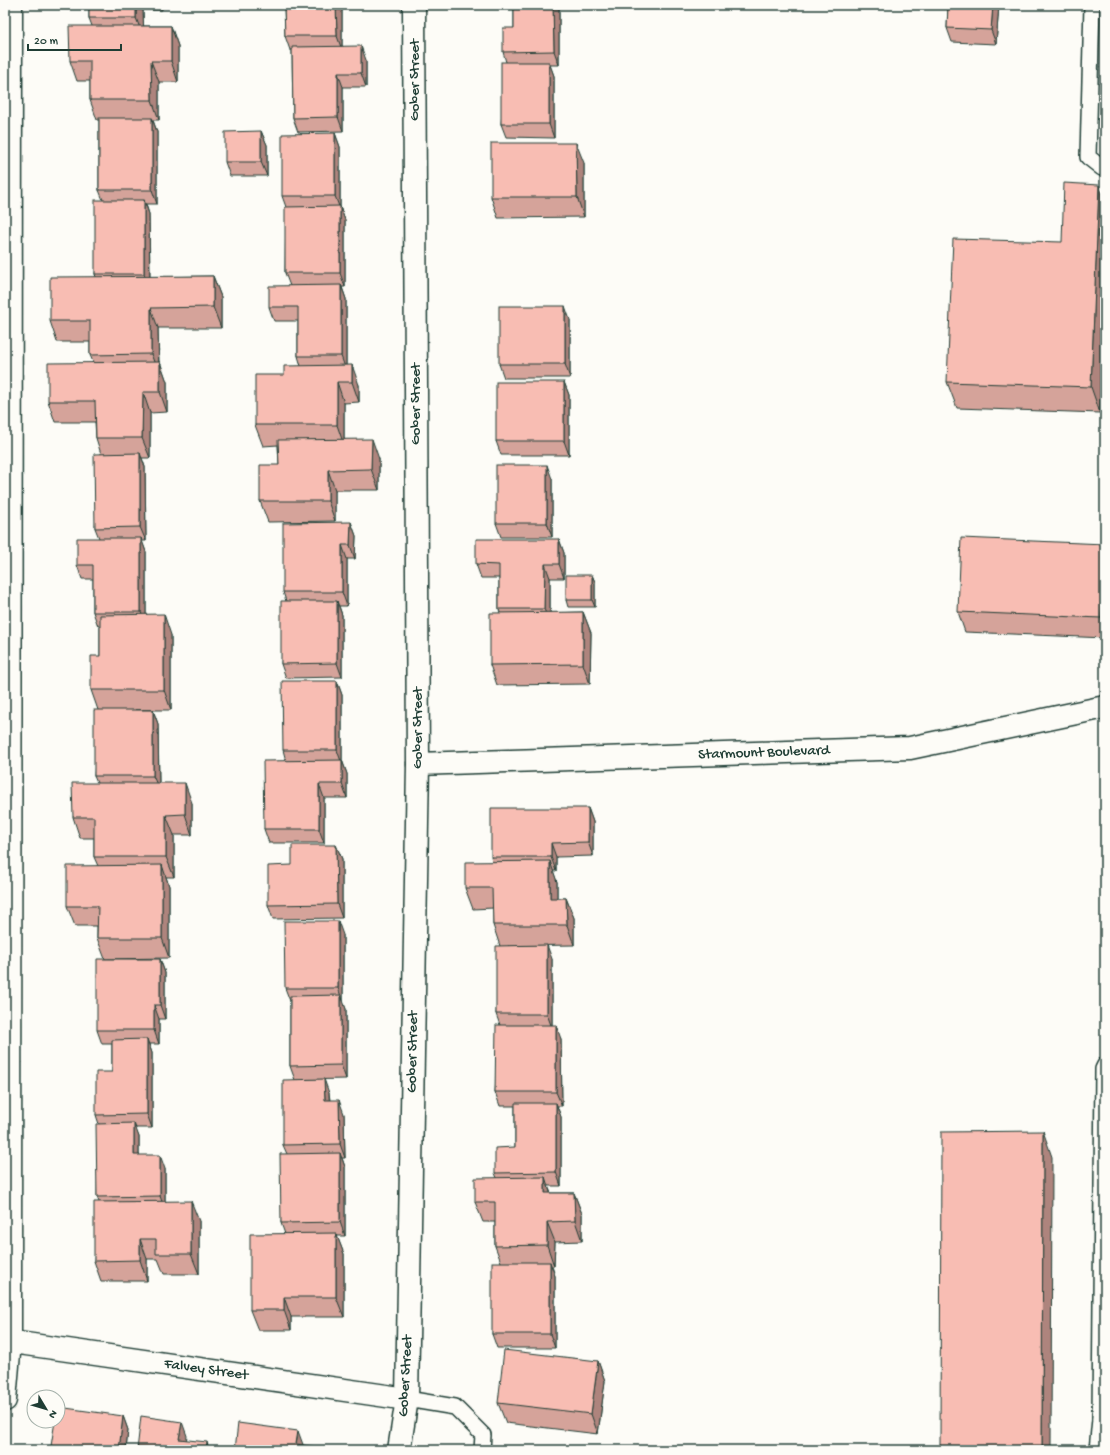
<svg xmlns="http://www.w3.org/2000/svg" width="1110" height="1455" viewBox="0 0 1110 1455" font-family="'Gochi Hand',sans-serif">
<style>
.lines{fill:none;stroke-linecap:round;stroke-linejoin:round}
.lane-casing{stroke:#1f3d34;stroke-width:18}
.street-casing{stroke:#1f3d34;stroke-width:25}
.lane{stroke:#fdfcf7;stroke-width:15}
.street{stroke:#fdfcf7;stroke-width:22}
.wall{fill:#d5a39a;stroke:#1f3d34}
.shaded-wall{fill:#ae847d;stroke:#1f3d34}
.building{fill:#f8bdb3;stroke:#1f3d34}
.labels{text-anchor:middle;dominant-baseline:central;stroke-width:3;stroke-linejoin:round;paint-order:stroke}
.street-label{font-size:15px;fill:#1f3d34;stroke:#fdfcf7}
</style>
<rect width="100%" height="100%" fill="#fdfcf7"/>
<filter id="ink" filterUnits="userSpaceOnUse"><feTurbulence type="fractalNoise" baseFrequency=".025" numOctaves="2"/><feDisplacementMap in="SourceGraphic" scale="8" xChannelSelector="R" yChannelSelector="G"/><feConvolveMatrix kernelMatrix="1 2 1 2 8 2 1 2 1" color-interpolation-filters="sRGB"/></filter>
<g filter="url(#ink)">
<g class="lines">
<defs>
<g id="lane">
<polyline points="1092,5 1088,157 1102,168 1105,169"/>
<polyline points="1105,1065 1103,1069 1100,1419 1105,1419"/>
<polyline points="407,1399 455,1407 483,1435 482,1450"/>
<polyline points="1097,1450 1100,1419"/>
</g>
<g id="street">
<polyline points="418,764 910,748 1105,707"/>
<polyline points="5,1341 407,1399"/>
<polyline points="5,1400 10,1342 11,5"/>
<polyline points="399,1450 407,1399 418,764 414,5"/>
</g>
</defs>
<use href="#lane" class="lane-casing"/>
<use href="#street" class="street-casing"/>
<use href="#lane" class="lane"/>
<use href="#street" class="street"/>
</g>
<g class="wall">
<polygon points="89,5 162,5 162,10 143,10 143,26 171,26 178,46 178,82 159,82 159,120 153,120 157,132 157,204 146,204 149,214 150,277 213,276 221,297 221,328 158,328 159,362 160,362 167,382 167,412 150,413 150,458 142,458 145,467 146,541 142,541 146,552 146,614 171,635 171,710 135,710 153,710 158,724 159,783 192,803 192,835 174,835 174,877 166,877 169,886 169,958 105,959 97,938 97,926 75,926 67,906 98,866 94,857 94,838 80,838 73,817 97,783 94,776 98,710 91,690 100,656 100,626 98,626 93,612 93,579 82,579 77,565 99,538 95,528 101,454 96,438 95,422 55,422 48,401 93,362 90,355 90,342 57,342 50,321 96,277 95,274 103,200 99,190 99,120 97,120 90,100 90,81 77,81 70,61 92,26 89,18"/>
<polygon points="284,5 342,5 342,46 366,60 366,87 343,87 343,131 298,132 293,118 292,50 290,50 285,36"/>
<polygon points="514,5 559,5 559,65 550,65 554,76 554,138 506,137 501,124 506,62 503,52 514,28"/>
<polygon points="948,5 999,5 996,44 952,42 947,28"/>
<polygon points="261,131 267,145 267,176 230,176 225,162"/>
<polygon points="335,133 340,147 340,207 345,220 345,287 342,287 346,299 346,365 359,385 359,402 344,403 344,439 379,459 379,490 335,490 335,521 268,522 260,501 279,465 278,445 263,446 255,425 284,375 301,366 298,356 298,321 274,321 269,307 290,286 285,273 286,207 282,196"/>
<polygon points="584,163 584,217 498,218 491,197"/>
<polygon points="1062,242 1100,413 957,408 947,382"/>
<polygon points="570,320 570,378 504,378 499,364"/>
<polygon points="564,382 569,395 569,455 501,455 496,441"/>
<polygon points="552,479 552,537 501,537 496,523"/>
<polygon points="351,522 356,536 355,559 347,559 347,606 339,606 342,615 342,677 286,678 281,664 286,601 283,592"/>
<polygon points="559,539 564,553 564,578 550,578 550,613 583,612 591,633 590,684 497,685 490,665 500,613 499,609 499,578 481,578 476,564"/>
<polygon points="1105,544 1105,638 965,632 958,612"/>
<polygon points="592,575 595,582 595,607 568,607 566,600"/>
<polygon points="337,681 342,695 342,760 347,774 347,798 324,798 324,843 269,843 264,829 286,761 283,750"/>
<polygon points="588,808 593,822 593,856 556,857 556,871 553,871 557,882 557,898 566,898 574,918 574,945 508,946 552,959 552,1025 561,1039 562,1106 557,1106 561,1117 561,1186 548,1186 551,1193 574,1193 582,1214 582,1241 555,1242 554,1266 552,1266 555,1276 555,1348 497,1348 492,1334 501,1262 495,1246 495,1222 483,1222 475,1202 497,1178 495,1173 515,1147 515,1106 500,1106 495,1092 500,1025 496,1014 500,946 493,925 493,908 473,909 465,888 492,862 491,857"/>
<polygon points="336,845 342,859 342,918 273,919 268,905 292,865"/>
<polygon points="343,935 343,1002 346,1009 346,1079 296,1080 329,1093 330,1100 344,1114 345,1158 342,1158 345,1167 345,1236 337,1236 344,1254 344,1317 291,1317 291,1330 258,1330 250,1310 285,1234 281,1223 287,1154 283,1145 295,1080 290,1066 290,1001 285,988"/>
<polygon points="160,959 165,973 165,1019 159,1019 159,1044 149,1044 152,1053 152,1128 135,1128 139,1137 139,1155 165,1169 165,1201 199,1221 199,1274 164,1274 158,1259 147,1259 147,1281 101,1281 94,1261 99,1202 97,1197 99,1124 96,1115 112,1072 112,1044 102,1044 97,1030"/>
<polygon points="598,1361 605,1381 598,1434 506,1423 498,1403"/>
<polygon points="123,1416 128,1430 126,1450 53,1450 51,1446"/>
</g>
<g class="shaded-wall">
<polygon points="136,5 142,5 143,10 144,38 136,18"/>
<polygon points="336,5 342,5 342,50 337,36"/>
<polygon points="553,5 559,5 559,65 554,51"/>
<polygon points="993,5 999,5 996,44 991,30"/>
<polygon points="171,26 178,46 178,82 171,61"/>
<polygon points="361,46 366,60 366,87 361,73"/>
<polygon points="151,61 159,82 159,120 152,100"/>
<polygon points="549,62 554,76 554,138 549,124"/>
<polygon points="338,73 343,87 343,131 338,117"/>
<polygon points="152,118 157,132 157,204 152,190"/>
<polygon points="261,131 267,145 267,176 261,162"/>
<polygon points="335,133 340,147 340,207 345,220 345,287 340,273 340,209 335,196"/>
<polygon points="576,143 584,163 584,217 577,197"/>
<polygon points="1099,185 1105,201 1105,294 1100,413 1091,387"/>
<polygon points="144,200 149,214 150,288 144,274"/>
<polygon points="213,276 221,297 221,328 213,307"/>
<polygon points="341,285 346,299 346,370 341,356"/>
<polygon points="565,306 570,320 570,378 565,364"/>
<polygon points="151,308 158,328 159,375 151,354"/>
<polygon points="160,362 167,382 167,412 160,392"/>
<polygon points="352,365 359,385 359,402 352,382"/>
<polygon points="337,382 344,403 344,445 337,425"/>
<polygon points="564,382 569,395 569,455 564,441"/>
<polygon points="143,392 150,413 150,458 142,438"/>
<polygon points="372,439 379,459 379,490 371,469"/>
<polygon points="140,453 145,467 146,541 140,527"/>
<polygon points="547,465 552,479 552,537 547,523"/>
<polygon points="328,470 335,490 335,521 328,501"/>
<polygon points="351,522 356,536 355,559 350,545"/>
<polygon points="141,538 146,552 146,626 141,612"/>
<polygon points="559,539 564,553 564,578 559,564"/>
<polygon points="342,545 347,559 347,606 342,592"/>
<polygon points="1105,545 1105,628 1101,618"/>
<polygon points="545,564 550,578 550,623 544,609"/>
<polygon points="592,575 595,582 595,607 592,600"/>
<polygon points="337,601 342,615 342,677 337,663"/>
<polygon points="583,612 591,633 590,684 583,664"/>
<polygon points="164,614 171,635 171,710 164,690"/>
<polygon points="337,681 342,695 342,764 337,750"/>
<polygon points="153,710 158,724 159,789 153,776"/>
<polygon points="342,760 347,774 347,798 342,784"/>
<polygon points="185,783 192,803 192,835 185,814"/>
<polygon points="319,784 324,798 324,843 319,829"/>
<polygon points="588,808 593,822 593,856 588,842"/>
<polygon points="166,815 174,835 174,877 166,857"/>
<polygon points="551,843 556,857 556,871 551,857"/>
<polygon points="336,845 342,859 342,918 337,904"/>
<polygon points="550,861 557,882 557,918 550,898"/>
<polygon points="162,865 169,886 169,958 162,938"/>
<polygon points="566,898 574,918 574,945 567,925"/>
<polygon points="338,921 343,935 343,1002 338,988"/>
<polygon points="547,945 552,959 552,1028 547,1014"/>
<polygon points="160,959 165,973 165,1019 160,1005"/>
<polygon points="341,995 346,1009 346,1079 341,1065"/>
<polygon points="154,1005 159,1019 159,1044 154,1030"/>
<polygon points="556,1025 561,1039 562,1106 556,1092"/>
<polygon points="147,1039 152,1053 152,1128 147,1114"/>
<polygon points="324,1079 329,1093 330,1114 325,1100"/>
<polygon points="339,1100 344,1114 345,1158 340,1144"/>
<polygon points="556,1103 561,1117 561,1186 556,1172"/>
<polygon points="134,1123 139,1137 139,1169 134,1155"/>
<polygon points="1043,1131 1052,1157 1051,1450 1042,1450"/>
<polygon points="340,1153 345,1167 345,1236 340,1222"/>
<polygon points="160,1155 165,1169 165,1210 160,1196"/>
<polygon points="545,1177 552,1198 545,1193"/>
<polygon points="574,1193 582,1214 582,1241 575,1221"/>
<polygon points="191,1201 199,1221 199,1274 191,1254"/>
<polygon points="547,1222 555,1242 554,1266 547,1245"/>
<polygon points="336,1233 344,1254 344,1317 336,1297"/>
<polygon points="140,1239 147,1259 147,1281 140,1260"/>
<polygon points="550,1262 555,1276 555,1348 550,1334"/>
<polygon points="284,1297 291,1317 291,1330 284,1310"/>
<polygon points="598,1361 605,1381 598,1434 591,1414"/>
<polygon points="123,1416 128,1430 126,1450 119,1450"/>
<polygon points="182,1422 187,1436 185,1450 179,1439"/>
<polygon points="298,1431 305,1450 296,1444"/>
<polygon points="207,1442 209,1450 206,1450"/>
</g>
<g class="building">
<rect x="89" y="5" width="47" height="13"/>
<polygon points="284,5 336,5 337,36 285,36"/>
<polygon points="514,5 553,5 554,51 503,52 503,28 514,28"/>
<polygon points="948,5 993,5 991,30 947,28"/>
<polygon points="69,26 171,26 171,61 151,61 152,100 90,100 90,61 70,61"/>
<polygon points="361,46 361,73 338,73 338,117 293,118 292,47"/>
<rect x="501" y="62" width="48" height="62"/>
<rect x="99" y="118" width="53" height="72"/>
<polygon points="261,131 261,162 225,162 225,132"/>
<polygon points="335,133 335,196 282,196 282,134"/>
<polygon points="491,143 576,143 577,197 491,197"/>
<polygon points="1064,183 1099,185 1091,387 947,382 953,239 1062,242"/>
<rect x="95" y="200" width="49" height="74"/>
<polygon points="340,206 340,273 285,273 285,207"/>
<polygon points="213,276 213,307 151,308 151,354 90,355 90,321 50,321 50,277"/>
<polygon points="341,285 341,356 298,356 298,307 269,307 269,286"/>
<rect x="499" y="306" width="66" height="58"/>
<polygon points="160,362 160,392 143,392 142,438 96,438 95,401 48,401 48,363"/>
<polygon points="352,365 352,382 337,382 337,425 255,425 255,375 284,375 284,366"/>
<rect x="496" y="382" width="68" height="59"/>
<polygon points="372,439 371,469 328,470 328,501 260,501 260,465 279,465 278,440"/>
<polygon points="140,453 140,527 95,528 94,454"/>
<rect x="496" y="465" width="51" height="58"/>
<polygon points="351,522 350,545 342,545 342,592 283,592 283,523"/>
<polygon points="77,538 141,538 141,612 93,612 93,565 77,565"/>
<polygon points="961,538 1105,544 1101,618 958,612"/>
<polygon points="476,539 559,539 559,564 545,564 544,609 499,609 499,565 476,564"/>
<rect x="566" y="575" width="26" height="25"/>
<polygon points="281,601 337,601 337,663 281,664"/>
<polygon points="583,612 583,664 490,665 490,613"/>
<polygon points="164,614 164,690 91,690 91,656 100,656 100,615"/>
<polygon points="282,681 337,681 337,750 283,750"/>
<rect x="94" y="710" width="59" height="66"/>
<polygon points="342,760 342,784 319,784 319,829 264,829 263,761"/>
<polygon points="72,783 185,783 185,814 166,815 166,857 94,857 94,817 73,817"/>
<polygon points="491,808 588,808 588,842 551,843 551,857 491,857"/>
<polygon points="292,845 336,845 337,904 268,905 268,866 292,865"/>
<polygon points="550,861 550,898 566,898 567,925 493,925 492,888 465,888 465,862"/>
<polygon points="162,865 162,938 97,938 98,906 67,906 67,866"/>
<polygon points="284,921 338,921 338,988 285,988"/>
<polygon points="547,945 547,1014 496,1014 496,946"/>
<polygon points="97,959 160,959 160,1005 154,1005 154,1030 97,1030"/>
<polygon points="341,995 341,1065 290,1066 290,996"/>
<polygon points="496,1025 556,1025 556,1092 495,1092"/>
<polygon points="147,1039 147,1114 96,1115 96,1072 112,1072 112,1040"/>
<polygon points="324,1079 325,1100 339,1100 340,1144 283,1145 283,1080"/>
<polygon points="515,1103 556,1103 556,1172 495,1173 495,1148 515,1147"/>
<polygon points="134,1123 134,1155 160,1155 160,1196 97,1197 96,1124"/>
<polygon points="1043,1131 1042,1450 940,1450 941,1132"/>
<polygon points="340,1153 340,1222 281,1223 280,1154"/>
<polygon points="545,1177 545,1193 574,1193 575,1221 547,1222 547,1245 495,1246 495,1202 475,1202 475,1178"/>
<polygon points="191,1201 191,1254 156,1254 156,1239 140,1239 140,1260 94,1261 94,1202"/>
<polygon points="336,1233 336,1297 284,1297 284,1310 250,1310 250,1234"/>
<rect x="492" y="1262" width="58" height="72"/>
<polygon points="504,1350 598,1361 591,1414 498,1403"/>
<polygon points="58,1407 123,1416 119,1450 84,1450 51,1446 55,1421 58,1421"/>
<polygon points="141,1416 182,1422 179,1439 207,1442 206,1450 137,1450"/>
<polygon points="238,1423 298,1431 296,1444 338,1450 235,1450"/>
</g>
</g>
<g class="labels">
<g class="street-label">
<text transform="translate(415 80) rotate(-90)">Gober Street</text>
<text transform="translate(416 404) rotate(-90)">Gober Street</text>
<text transform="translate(418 728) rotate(-90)">Gober Street</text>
<text transform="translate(764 753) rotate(-2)">Starmount Boulevard</text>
<text transform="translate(413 1052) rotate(-89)">Gober Street</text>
<text transform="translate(206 1370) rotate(8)">Falvey Street</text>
<text transform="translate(406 1376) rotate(-87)">Gober Street</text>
</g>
</g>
<rect width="1110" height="1455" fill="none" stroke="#fdfcf7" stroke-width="20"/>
<rect x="10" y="10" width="1090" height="1435" fill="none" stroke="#1f3d34" stroke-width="1.5" filter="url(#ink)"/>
<g transform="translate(46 1409) rotate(128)"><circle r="19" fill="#fdfcf7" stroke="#a4b0a9"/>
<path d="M0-3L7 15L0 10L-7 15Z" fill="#1f3d34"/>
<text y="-6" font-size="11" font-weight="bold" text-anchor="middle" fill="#1f3d34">N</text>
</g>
<path d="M28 44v6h93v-6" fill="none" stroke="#1f3d34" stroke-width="2"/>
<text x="34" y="44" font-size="12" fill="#1f3d34" stroke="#fdfcf7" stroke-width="3" paint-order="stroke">20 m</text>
</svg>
